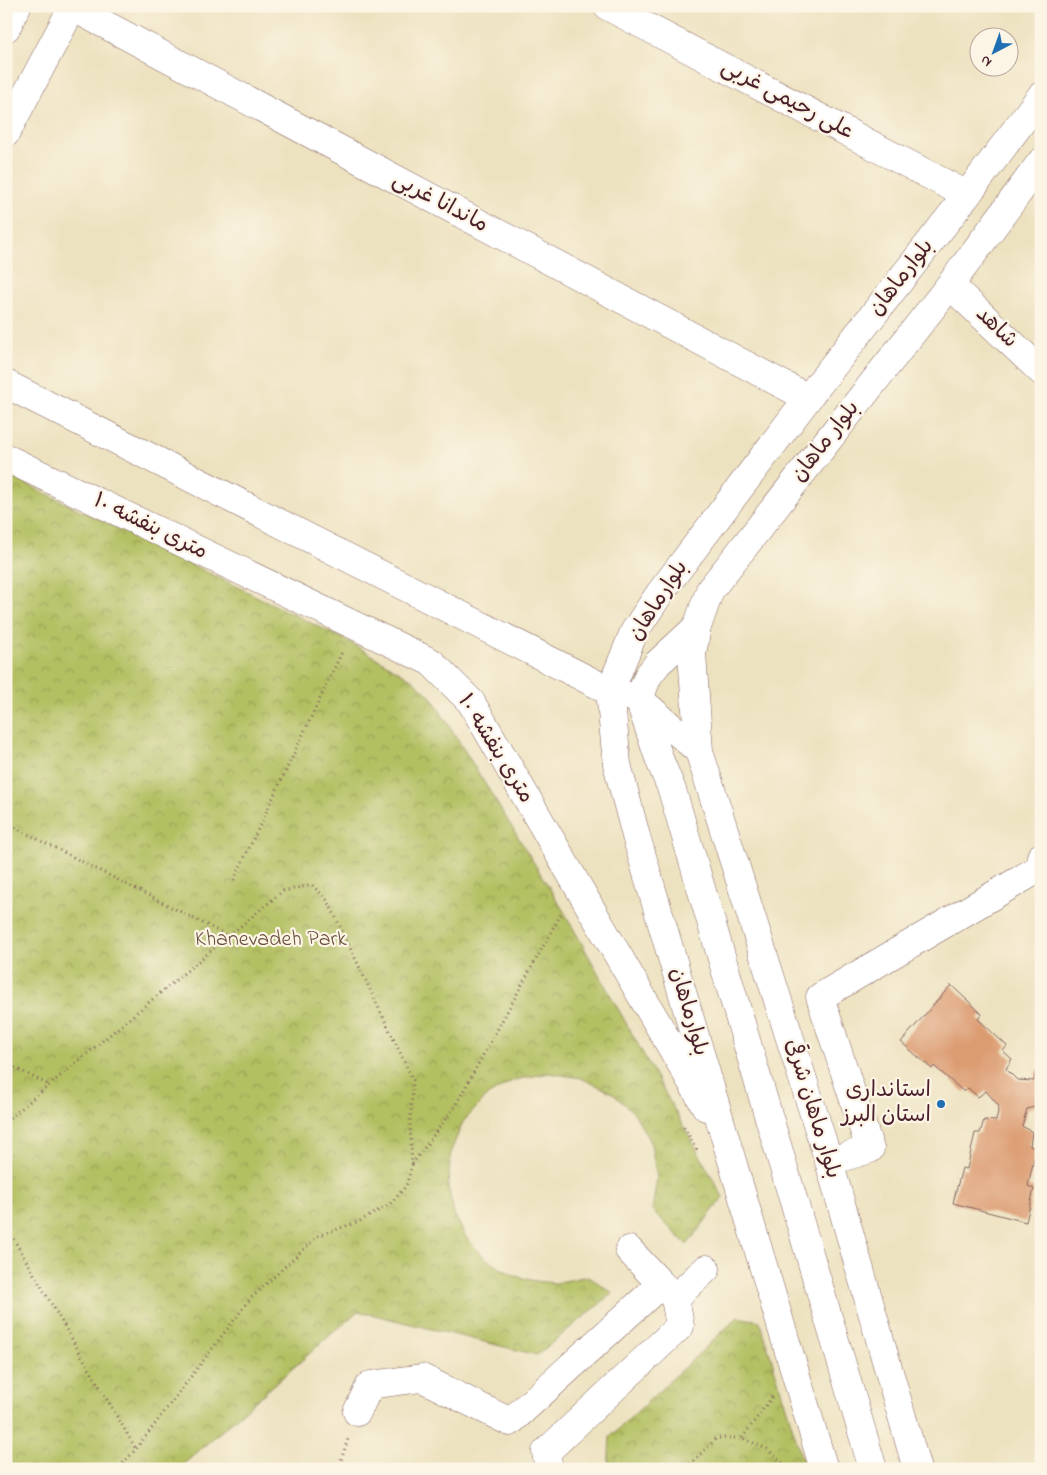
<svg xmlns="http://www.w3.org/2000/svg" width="1047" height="1475" viewBox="0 0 1047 1475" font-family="'Indie Flower','Playpen Sans Arabic',sans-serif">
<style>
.park{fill:url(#park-crowns);stroke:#7e7046}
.building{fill:#dc9c72}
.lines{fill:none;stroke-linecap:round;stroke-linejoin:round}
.minor-casing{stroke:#83635f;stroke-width:29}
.major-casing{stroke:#83635f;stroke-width:29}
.path{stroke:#83635f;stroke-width:3;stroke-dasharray:1 4;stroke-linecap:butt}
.minor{stroke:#fff;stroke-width:28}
.major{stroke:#fff;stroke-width:28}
.poi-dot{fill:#1f6fb2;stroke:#fcf5e5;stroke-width:2}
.labels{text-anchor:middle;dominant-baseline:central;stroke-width:4.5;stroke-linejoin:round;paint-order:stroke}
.street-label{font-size:22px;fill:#4a1f2b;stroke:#fcf5e5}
.park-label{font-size:22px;fill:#6a4f3c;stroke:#fcf5e5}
.poi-label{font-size:22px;fill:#4a1f2b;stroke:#fcf5e5;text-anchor:end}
</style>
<defs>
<pattern id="park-crowns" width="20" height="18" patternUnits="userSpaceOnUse" patternTransform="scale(1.25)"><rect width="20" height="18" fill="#b3c062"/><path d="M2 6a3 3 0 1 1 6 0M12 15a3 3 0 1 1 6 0" fill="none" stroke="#949b51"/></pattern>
</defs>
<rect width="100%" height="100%" fill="#fcf5e5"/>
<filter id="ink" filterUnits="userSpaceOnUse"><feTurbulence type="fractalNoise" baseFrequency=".02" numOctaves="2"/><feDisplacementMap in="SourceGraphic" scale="10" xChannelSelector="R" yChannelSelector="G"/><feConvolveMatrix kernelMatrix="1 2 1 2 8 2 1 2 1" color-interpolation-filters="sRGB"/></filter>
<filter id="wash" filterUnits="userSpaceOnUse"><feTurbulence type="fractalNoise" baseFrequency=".0096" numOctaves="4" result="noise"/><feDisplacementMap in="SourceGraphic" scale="20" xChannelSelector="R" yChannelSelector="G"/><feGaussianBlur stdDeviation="1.12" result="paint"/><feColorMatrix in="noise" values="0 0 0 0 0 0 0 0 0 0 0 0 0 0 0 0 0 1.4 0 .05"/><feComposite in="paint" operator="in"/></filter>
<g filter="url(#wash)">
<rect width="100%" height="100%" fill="#ede2c0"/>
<g class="park">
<polygon points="6,474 348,641 413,680 432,698 563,910 723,1197 687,1245 652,1210 657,1178 651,1144 635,1114 611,1092 581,1078 549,1073 514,1080 487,1096 463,1122 451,1151 448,1186 454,1214 466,1237 484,1257 500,1268 516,1276 535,1281 555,1283 588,1276 613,1293 537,1355 358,1311 178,1469 6,1469"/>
<polygon points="738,1317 760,1321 805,1469 608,1469 610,1437"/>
</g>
<g id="blocks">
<polygon class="building" points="951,985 982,1014 978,1019 1007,1046 1003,1051 1012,1059 1006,1069 1017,1080 1034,1081 1036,1071 1041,1070 1041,1105 1027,1109 1022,1126 1032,1132 1030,1146 1036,1149 1028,1186 1034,1189 1026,1222 953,1203 962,1168 967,1169 975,1133 980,1133 984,1120 996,1121 999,1106 986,1091 978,1097 968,1088 964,1092 934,1066 932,1069 901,1042"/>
</g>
</g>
<g filter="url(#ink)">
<use href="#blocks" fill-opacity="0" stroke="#83635f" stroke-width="1"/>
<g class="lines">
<defs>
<g id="minor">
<polyline points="607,6 967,195"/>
<polyline points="72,7 808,398"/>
<polyline points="950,285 1041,371"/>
<polyline points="844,1157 870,1149 820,997 1040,868 1041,857"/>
<polyline points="629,1250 661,1284"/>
<polyline points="357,1412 370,1385 422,1378 510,1422 661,1284 675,1298 706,1269"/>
<polyline points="549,1469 546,1452 680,1326 675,1298"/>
</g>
<g id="major">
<polyline points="6,28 17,6"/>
<polyline points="6,133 73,6"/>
<polyline points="6,384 610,691 639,699 699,751"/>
<polyline points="6,458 431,662 471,702 706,1107"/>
<polyline points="697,627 658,663 648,676 639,699 660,761 672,790 873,1469"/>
<polyline points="824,1469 753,1232 636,836 617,764 610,691 634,632 660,593 808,398 967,195 1041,96"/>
<polyline points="917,1469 830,1165 699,751 692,654 697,627 710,590 950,285 1041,162"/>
</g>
</defs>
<use href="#minor" class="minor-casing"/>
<use href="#major" class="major-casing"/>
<g class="path">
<polyline points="6,823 228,936"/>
<polyline points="234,880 343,650"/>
<polyline points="6,1063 49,1085"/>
<polyline points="6,1121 283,891 312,885 328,901 413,1080 410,1124 412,1165 406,1186 390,1204 360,1221 318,1236 250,1299 136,1449 118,1469"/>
<polyline points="684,1127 698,1152"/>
<polyline points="412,1164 454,1108 561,914"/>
<polyline points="6,1226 136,1449"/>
<polyline points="742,1438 773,1396"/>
<polyline points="338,1469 348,1439"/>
<polyline points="688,1469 689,1465 717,1438 742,1438 767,1449 785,1465 786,1469"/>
</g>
<use href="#minor" class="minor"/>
<use href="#major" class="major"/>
</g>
</g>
<circle class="poi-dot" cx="941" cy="1104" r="5"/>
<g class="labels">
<g class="street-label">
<text transform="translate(787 100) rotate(28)">علی رحیمی غربی</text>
<text transform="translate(440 203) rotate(28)">ماندانا غربی</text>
<text transform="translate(902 278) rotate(-52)">بلوارماهان</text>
<text transform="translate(996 328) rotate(44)">شاهد</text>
<text transform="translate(826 442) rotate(-52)">بلوار ماهان</text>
<text transform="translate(150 527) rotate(26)">۱۰ متری بنفشه</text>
<text transform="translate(659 601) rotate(-57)">بلوارماهان</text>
<text transform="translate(495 749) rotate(58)">۱۰ متری بنفشه</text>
<text transform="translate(688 1012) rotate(74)">بلوارماهان</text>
<text transform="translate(812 1109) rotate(73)">بلوار ماهان شرقی</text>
</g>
<g class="park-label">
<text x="271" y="940">Khanevadeh Park</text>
</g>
<g class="poi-label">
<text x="931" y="1091">استانداری<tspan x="931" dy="25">استان البرز</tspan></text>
</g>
</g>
<rect width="1047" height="1475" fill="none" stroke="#fcf5e5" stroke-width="25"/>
<g transform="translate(994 52) rotate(221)"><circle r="24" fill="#fcf5e5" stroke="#b59f9b"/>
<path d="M0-4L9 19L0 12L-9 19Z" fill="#1f6fb2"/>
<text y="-8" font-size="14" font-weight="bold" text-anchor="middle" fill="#4a1f2b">N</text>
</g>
</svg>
